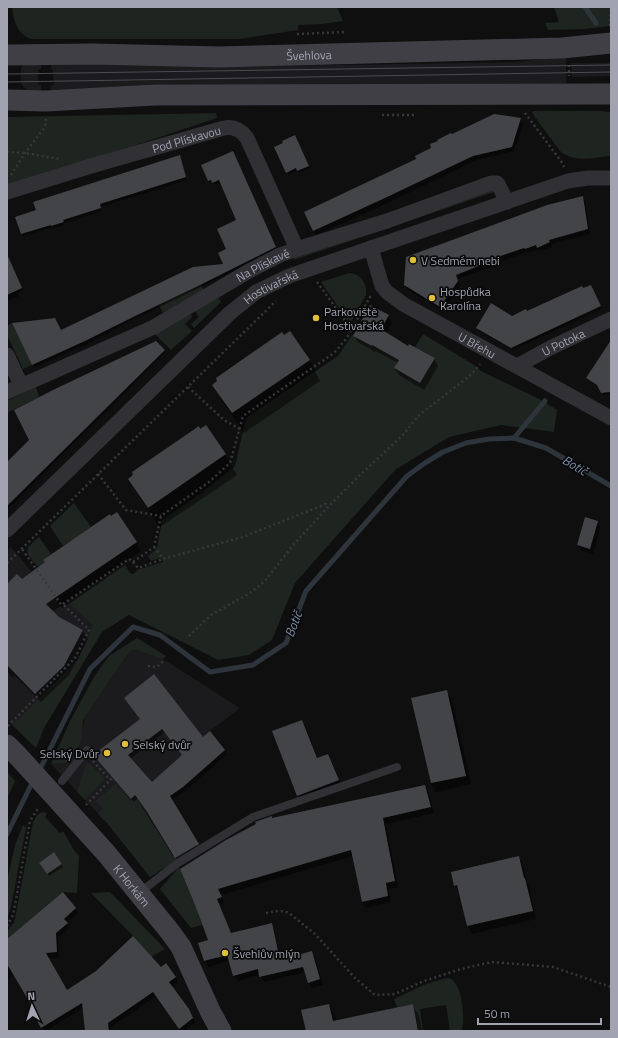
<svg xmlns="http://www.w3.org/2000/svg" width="618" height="1038" viewBox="0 0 618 1038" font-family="'Titillium Web',sans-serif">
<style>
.built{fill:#1b1b1d}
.green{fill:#1e241f;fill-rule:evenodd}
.shadow{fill:#0007;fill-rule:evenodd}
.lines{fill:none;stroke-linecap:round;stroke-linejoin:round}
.stream{stroke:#2e343c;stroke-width:5}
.building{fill:#434448;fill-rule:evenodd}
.path{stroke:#37373c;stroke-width:2.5;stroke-dasharray:2 3;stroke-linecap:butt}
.service{stroke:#303035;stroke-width:8}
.minor{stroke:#303035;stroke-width:15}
.secondary{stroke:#3f3f45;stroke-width:21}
.tram{stroke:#4b4c52;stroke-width:1}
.poi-dot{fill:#dfc038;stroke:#0a0a0b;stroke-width:1.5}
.labels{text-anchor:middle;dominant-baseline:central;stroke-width:3.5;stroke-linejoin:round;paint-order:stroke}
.street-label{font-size:12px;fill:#a1a4b0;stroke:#0a0a0b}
.poi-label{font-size:12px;fill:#a1a4b0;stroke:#0a0a0b;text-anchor:start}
.water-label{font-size:13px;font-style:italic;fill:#7b8ca9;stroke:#0a0a0b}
</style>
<rect width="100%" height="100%" fill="#0f0f10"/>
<g class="built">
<polygon points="566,56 566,84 157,84 51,92 51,86 54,85 53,69 51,69 51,62 219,67 518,62"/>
<polygon points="41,62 41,69 38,69 38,81 39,85 41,85 41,92 28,91 22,85 21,82 21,68 23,65"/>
<polygon points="571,63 611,63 611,76 572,77"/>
<polygon points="11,547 62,608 69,604 94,625 77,659 12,725 7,720 7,551"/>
<polygon points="136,650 163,659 240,708 210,731 107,823 51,764 66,763 77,751 79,748 85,717 130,651"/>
</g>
<g class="green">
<path d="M12,7H337L343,21L322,24L298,25V30L239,39H32C18,36 13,20 12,7Z"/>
<polygon points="554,7 611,7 611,26 584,29 548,30 545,23 559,22"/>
<path d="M533,111H600L611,112L610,156C593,158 574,163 560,151L532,113Z"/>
<polygon points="216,113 217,118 7,188 7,117"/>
<polygon points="492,190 494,192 294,260 292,255"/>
<path d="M349,273C362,274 367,284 366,295L350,324L321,282Z"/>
<polygon points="201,285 205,292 163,313 159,305"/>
<polygon points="218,297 221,302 194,328 191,324 199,317 194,310"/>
<polygon points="190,313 192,317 185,324 192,331 171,350 153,332"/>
<polygon points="12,323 32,365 23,369 7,335 7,326"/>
<polygon points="423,334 474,365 481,371 543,401 557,410 554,432 501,425 449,437 395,470 295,583 272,640 249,655 218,660 129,615 102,632 44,728 36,748 12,725 78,659 93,625 69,604 125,565 130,573 133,574 136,572 137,570 163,562 160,558 151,561 148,556 157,548 162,520 200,494 235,466 246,418 338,356 352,335 372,346 384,351 402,354 394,369 420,383 435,358 415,347"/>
<polygon points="36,387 39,397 7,413 7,401"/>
<polygon points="74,503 91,527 82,533 83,536 73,543 71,540 63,546 50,526"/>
<polygon points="39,537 51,554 43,560 45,562 39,566 37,566 28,555 27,551 28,547"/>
<path d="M137,638L166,656L163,659L136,650L130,651L85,717L83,720C81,743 83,746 66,763L51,764L70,721L94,677L109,656Z"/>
<polygon points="89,763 105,779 85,800 77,792 85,767"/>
<polygon points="7,772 15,781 7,799"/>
<polygon points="115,784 131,801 136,797 173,856 198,842 200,846 150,877 107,823 98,814 103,808 96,801"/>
<path d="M42,812L46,813L47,814L45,817L60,833L63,831L74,850L79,856L77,893L63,892L7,939V932L14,922L16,914L33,822L37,815ZM54,853L62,864L47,874L39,863Z"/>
<polygon points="23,825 26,828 11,907 7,919 7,881 15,845"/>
<polygon points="179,867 195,905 202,925 191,928 160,889"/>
<polygon points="110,892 165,949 151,957 133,936 91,893"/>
<path d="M447,978C461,978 464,1011 463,1022C463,1025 462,1028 462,1031H450L446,1005L420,1009L423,1031H418L413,1004L397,1007L394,999L426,984Z"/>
</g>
<g class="shadow">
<polygon points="520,119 523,124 514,151 476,160 388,203 316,235 314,231 306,213 418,160 452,135"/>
<polygon points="296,139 310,168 299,173 298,170 288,175 287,172"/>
<polygon points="234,154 277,250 197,289 130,321 87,344 34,367 14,324 60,331 225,265 227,249 238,221 221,182 214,185 213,182 210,183 202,166"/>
<polygon points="181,159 187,180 100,207 102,211 64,223 65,225 54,228 53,227 23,236 22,234 16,217 37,211"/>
<polygon points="583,197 585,201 590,234 551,244 552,247 540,251 539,249 528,253 527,252 491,265 491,267 458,279 460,286 443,311 408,290 405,285"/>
<polygon points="7,270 16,275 23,290 17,293 19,296 7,301"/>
<polygon points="592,288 601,309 513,350 479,331 477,328 527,312 582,289"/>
<polygon points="388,316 392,323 386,334 408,347 434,359 438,366 424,390 399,375 395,368 398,363 376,351 375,352 358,342 354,336"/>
<polygon points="164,350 165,353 7,510 7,464"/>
<polygon points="611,357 611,393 610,394 603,395 599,387 589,381 588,378"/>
<polygon points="309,360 320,381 244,433 225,405 213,385"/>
<polygon points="225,455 237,475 160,527 141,499 129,479"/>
<polygon points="597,522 600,527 593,554 582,551 578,545"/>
<polygon points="136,542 141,551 52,612 58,618 82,631 88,639 69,675 41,702 15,676 13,678 7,671 7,585"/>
<polygon points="447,691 452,700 471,784 436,792 431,783 412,699"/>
<path d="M141,719L203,738L224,750L227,754L185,791L171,800L200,848L178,862L151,817L138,798L134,802L96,759L94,755ZM165,732L183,756L152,784L130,759Z"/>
<polygon points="302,721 307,730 318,759 328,755 333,764 343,789 303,804 298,795"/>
<polygon points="425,786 428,792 434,813 386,824 398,887 388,889 391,902 366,908 362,902 353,856 221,895 224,903 219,905 231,934 271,925 274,930 281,960 312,952 315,958 323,985 312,988 309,982 306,972 264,982 260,975 238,981 234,975 230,960 209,967 205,961 199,944 209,941 196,904 272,819"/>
<polygon points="54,854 63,867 49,876 42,866"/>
<polygon points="519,857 523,865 527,883 529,886 536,919 472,934 468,926 460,893 455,886 452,873"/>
<polygon points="63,894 78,913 66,923 69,928 58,938 59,957 48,958 67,991 161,968 175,977 178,982 171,986 191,1014 195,1023 184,1031 181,1031 156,996 111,1027 111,1031 86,1031 83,1008 46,1031 44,1031 35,1015 38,1013 14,974 7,980 7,941"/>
<polygon points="412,1005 419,1016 422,1031 306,1031 329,1006 335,1016 336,1021"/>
</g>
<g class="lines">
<g class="stream">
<polyline points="585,7 596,23"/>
<polyline points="514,438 545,401"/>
<polyline points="39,771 90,669 133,627 160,635 210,672 253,665 286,643 306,591 407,476 425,463 443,452 466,443 489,439 514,438 546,448 611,486"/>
<polyline points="7,834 33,781"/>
</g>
</g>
<g class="building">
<polygon points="494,114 521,118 512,147 473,156 385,198 313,231 304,212 416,159 415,156 431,148 430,144 438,141 437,140 451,133 452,134"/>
<polygon points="295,135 309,166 297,171 296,168 286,173 274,147 283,143 282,141"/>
<polygon points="233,151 276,247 196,287 129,319 85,341 32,365 12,323 55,318 61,330 193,267 223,264 218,253 226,249 217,229 236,220 219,180 212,183 211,180 208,181 201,165"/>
<polygon points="180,155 186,177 100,204 101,208 63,220 64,222 51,226 51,225 21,234 15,217 36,210 33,202"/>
<polygon points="583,196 588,229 549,240 550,242 537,248 536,245 525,249 524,248 489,260 489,262 456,275 458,281 440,307 404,285 406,257 547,205"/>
<polygon points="7,254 22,288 7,295"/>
<polygon points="591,285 601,306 511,348 476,328 491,303 512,316 526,309 527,311 582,286 583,288"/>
<polygon points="370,305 389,315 381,329 408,346 409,344 435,358 420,383 394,368 399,360 372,345 372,346 353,336"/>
<polygon points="290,331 310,360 232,413 212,385 217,381 216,378 282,332 284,335"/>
<polygon points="611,340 611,392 601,393 597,385 586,378"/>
<polygon points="156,341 165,350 7,506 7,462 29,440 14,410 53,390"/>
<polygon points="206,425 226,454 148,508 128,479 133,475 132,472 199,426 200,429"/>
<polygon points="117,512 137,542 46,604 59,617 83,630 64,666 35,694 7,665 7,584 17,574 22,579 45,562 43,560 110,514 111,516"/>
<polygon points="585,517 598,521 590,549 577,545"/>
<path d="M154,674L203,737L210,731L225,750L183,787L170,796L199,844L175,858L147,812L135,795L131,799L93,755L140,719L124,698ZM162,729L182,755L152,782L128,755Z"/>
<polygon points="447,690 466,776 431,783 411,698"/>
<polygon points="302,720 317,758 328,754 339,780 297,796 272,731"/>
<polygon points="425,785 431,807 383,818 395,881 386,883 388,896 362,902 351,850 218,889 222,897 217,899 231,933 272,923 280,960 312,951 320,979 308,983 303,967 259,977 258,969 233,976 227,955 204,961 198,943 208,940 195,905 180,869 226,840 256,824 255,822 272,816 272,818"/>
<polygon points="54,852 62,864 47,874 39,863"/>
<polygon points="519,856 524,878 525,878 533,911 467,926 457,885 454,886 451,872"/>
<polygon points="63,892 76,908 64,919 68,923 56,933 57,952 46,953 67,990 96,971 133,936 161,967 166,963 176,977 169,982 189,1009 193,1018 179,1029 153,992 108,1023 109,1031 85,1031 82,1003 41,1028 34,1015 36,1013 7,964 7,939"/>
<polygon points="329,1004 333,1021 413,1004 418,1031 306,1031 301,1010"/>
</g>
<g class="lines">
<g class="path">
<polyline points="610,26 611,7"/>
<polyline points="297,34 346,32"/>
<polyline points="569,65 569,76"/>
<polyline points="525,113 563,164 564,167"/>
<polyline points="382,115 416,115"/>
<polyline points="7,152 25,153 60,159"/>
<polyline points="11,175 25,153 45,127 46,118"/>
<polyline points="317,282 351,329"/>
<polyline points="188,387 224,420 240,429"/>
<polyline points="98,474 126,510 161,516"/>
<polyline points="154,547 163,559"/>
<polyline points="133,562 138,568 163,559 243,537 326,504 329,506"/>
<polyline points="7,563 276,301"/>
<polyline points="63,604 129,559 133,562 154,547 161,516 209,482 230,463 243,416 334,353 346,339 370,297 369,296"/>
<polyline points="189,636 211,615 250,593 265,581 294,544 329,506 358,477 404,434 418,416 472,374 480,364"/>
<polyline points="148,666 157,667 164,660"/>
<polyline points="8,726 75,658 89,630 65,606 60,603 22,549"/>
<polyline points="93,761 110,780"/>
<polyline points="86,805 112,778"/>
<path d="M266,913C275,911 281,910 289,913L315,934L355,978L375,995L395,994L424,981L461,969L492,962L553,967L611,987"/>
<polyline points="7,926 13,915 15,905 30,821 33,816 39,807"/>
</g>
<g class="service">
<polyline points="62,781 87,750"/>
<polyline points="139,893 178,863 253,817 397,767"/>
</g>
<g class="minor">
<path id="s1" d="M7,192L91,166L224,128C234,126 241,130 247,138L297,249"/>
<path id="s2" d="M371,248L382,286L387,292L403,304L611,418"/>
<polyline points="7,355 21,385"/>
<path id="s3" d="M517,366L550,348L611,319"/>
<path id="s4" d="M7,392L154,327L249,271L280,255L297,249L387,221L491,183H497L498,184L507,202"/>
<path id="s5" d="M7,530L230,313L256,292L289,276L568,181L588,178H611"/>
</g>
<g class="secondary">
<path id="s6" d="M7,55L93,54L220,57L562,48L611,43"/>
<polyline points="7,100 46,101 155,95 611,94"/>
<path id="s7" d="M7,745L18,756L106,853L171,933L181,947L211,1013L221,1031"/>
</g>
<g class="tram">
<polyline points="7,74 611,65"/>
<polyline points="7,82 611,72"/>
</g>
</g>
<g class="poi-dot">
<circle cx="413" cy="260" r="4"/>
<circle cx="432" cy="298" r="4"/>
<circle cx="316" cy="318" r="4"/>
<circle cx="125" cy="744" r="4"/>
<circle cx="107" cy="753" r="4"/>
<circle cx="225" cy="953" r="4"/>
</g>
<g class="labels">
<g class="street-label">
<text stroke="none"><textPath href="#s6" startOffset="302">Švehlova</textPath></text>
<text stroke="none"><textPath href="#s1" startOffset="187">Pod Plískavou</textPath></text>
<text stroke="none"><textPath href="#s4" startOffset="286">Na Plískavě</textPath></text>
<text stroke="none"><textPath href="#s5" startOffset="360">Hostivařská</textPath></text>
<text stroke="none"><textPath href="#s3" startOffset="52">U Potoka</textPath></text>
<text stroke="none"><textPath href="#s2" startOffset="152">U Břehu</textPath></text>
<text stroke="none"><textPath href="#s7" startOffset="188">K Horkám</textPath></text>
</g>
<g class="poi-label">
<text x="421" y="260">V Sedmém nebi</text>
<text x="440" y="291">Hospůdka<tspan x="440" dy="14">Karolína</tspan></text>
<text x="324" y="311">Parkoviště<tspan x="324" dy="14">Hostivařská</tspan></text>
<text x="133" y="744">Selský dvůr</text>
<text x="99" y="753" text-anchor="end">Selský Dvůr</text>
<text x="233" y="953">Švehlův mlýn</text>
</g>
<g class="water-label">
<text transform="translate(575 465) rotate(30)">Botič</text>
<text transform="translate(293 624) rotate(-69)">Botič</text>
</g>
</g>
<rect width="618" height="1038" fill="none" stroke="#a1a4b0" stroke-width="16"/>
<g transform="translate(32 1006) rotate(356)" stroke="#0a0a0b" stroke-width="3" paint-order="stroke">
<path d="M0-3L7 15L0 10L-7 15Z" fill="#a1a4b0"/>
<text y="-6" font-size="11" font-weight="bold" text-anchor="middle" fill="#a1a4b0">N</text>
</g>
<path d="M478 1018v6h123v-6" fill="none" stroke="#a1a4b0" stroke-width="2"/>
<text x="484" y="1018" font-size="12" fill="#a1a4b0" stroke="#0a0a0b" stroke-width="3" paint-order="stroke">50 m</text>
</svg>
